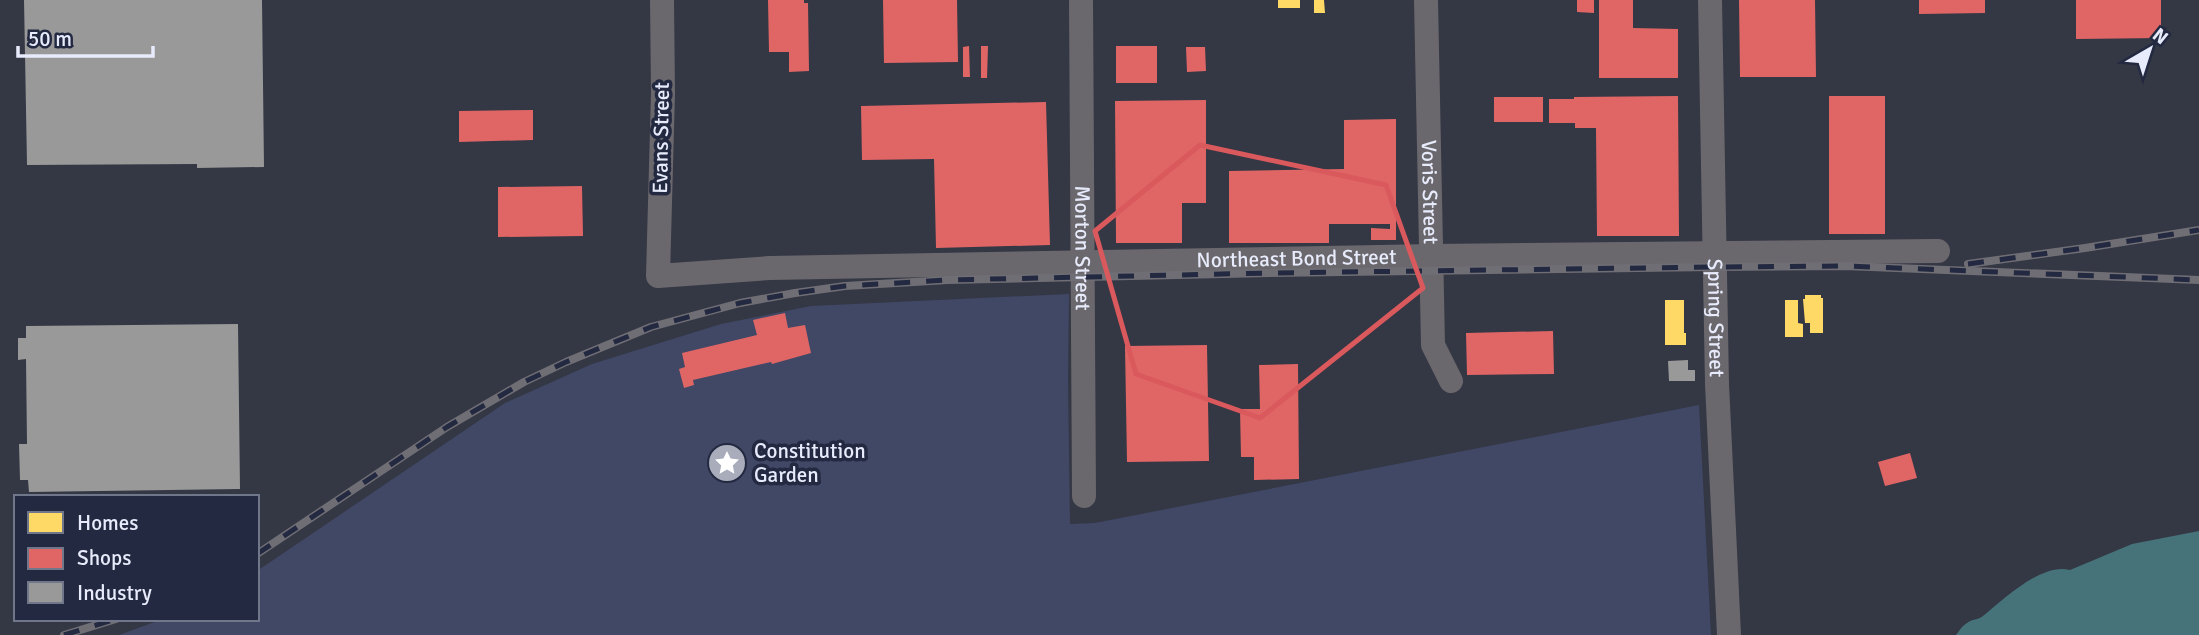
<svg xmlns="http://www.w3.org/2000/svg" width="2199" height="635" viewBox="0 0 2199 635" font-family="Signika,sans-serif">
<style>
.green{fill:#414866}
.water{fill:#457379}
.homes{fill:#ffd966}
.shops{fill:#e06666}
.industry{fill:#999}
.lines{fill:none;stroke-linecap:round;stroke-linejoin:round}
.minor{stroke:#6b686d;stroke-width:24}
.rail-casing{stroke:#706e75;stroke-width:8}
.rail{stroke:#232940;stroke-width:5;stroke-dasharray:16;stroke-linecap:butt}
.marked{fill:none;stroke:#da595d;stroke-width:5;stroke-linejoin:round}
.labels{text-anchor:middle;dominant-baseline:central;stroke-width:7;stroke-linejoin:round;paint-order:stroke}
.street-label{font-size:21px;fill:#e7ebfb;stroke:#232940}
.poi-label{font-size:21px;fill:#e7ebfb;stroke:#232940;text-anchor:start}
</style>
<rect width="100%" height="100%" fill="#343744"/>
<polygon class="green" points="1069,294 1068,380 1070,524 1095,523 1699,405 1711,635 119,635 163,619 257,619 257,571 505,403 592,364 721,324 811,306"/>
<path class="water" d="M2199,531V635H1956C1959,631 1963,625 1967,623C1972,619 1978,620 1983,616C2003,600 2042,562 2070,570L2132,544Z"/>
<g class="homes">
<rect x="1278" y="0" width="22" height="8"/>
<polygon points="1314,0 1324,0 1325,13 1314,13"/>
<polygon points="1805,295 1821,295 1821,298 1823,298 1823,333 1810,333 1810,323 1805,323 1803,299 1805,299"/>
<polygon points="1665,300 1684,300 1684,333 1686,333 1686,345 1665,345"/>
<polygon points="1785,300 1798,300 1798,323 1803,324 1803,337 1785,337"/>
</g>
<g class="shops">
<polygon points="768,0 804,0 804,3 808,3 809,71 789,72 789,52 769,52"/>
<polygon points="883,0 957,0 958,62 884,63"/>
<polygon points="1577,0 1594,0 1594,13 1577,12"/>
<polygon points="1599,0 1633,0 1633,28 1678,29 1678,78 1599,78"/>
<polygon points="1739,0 1815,0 1816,77 1740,77"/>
<polygon points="1919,0 1985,0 1985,13 1919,14"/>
<polygon points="2076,0 2161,0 2161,38 2076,39"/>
<polygon points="969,46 970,77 963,77 963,47"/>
<polygon points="981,46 988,46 987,78 981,78"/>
<rect x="1116" y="46" width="41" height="37"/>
<polygon points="1186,47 1205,47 1206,71 1187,72"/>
<polygon points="1678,96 1679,236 1597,236 1596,128 1575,128 1575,123 1549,123 1549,99 1574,99 1574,97"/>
<rect x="1829" y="96" width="56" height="138"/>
<rect x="1494" y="97" width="49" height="25"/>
<polygon points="1206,100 1206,203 1182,203 1182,243 1116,243 1115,101"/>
<polygon points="1046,102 1050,245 936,248 934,159 862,160 861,106"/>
<polygon points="533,110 533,140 459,142 459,111"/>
<polygon points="1396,119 1396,240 1371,240 1371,228 1390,229 1390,224 1329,224 1329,243 1229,243 1229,171 1344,169 1344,120"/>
<polygon points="582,186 583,236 498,237 498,187"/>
<polygon points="785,313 788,328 805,325 811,353 772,364 771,362 693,380 694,385 684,388 679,369 685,367 682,353 757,335 753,320"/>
<polygon points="1553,331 1554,374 1467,375 1466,333"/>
<polygon points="1207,345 1209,461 1127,462 1125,346"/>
<polygon points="1298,364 1299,479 1254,480 1254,457 1241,457 1240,409 1260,409 1259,365"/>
<polygon points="1910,453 1917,478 1885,486 1878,462"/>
</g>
<g class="industry">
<polygon points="24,0 262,0 264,167 197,168 197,164 27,165"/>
<polygon points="238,324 240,489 29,492 28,480 20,480 19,444 27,444 26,359 18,360 18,338 26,338 26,326"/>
<polygon points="1688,360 1688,370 1695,370 1695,381 1669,381 1668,361"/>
</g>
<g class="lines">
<g class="minor">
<path id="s1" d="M662,0L663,93L658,276L770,268L1432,256L1938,251"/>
<path id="s2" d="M1081,0L1084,496"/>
<path id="s3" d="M1426,0L1433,345L1451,381"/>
<path id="s4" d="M1710,0L1717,384L1729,635"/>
</g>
<defs>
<g id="rail">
<polyline points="1968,264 2085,248 2199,230"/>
<polyline points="257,554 447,427 524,382 566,362 651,327 740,303 795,293 845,286 948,280 1270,273 1714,267 1846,266 2199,280"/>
<polyline points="64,635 116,619"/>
</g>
</defs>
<use href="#rail" class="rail-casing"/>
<use href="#rail" class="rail"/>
</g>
<path class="marked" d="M1200,145L1386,185L1423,288L1260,418L1136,374L1095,231Z"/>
<defs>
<symbol id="sight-disc" viewBox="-11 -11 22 22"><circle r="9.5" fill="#a8acbb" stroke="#232940"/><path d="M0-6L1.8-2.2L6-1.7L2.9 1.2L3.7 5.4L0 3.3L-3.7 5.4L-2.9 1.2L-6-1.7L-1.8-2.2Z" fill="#fff"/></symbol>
</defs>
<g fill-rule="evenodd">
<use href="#sight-disc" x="705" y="441" width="44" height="44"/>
</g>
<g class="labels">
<g class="street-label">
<text transform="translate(661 138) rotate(-89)">Evans Street</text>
<text stroke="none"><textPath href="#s3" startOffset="192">Voris Street</textPath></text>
<text stroke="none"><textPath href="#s2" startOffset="248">Morton Street</textPath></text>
<text stroke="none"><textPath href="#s1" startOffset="915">Northeast Bond Street</textPath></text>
<text stroke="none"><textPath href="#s4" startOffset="318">Spring Street</textPath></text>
</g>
<g class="poi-label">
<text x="754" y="451">Constitution<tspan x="754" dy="24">Garden</tspan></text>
</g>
</g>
<rect x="14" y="495" width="245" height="126" fill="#232940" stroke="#71778b" stroke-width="2"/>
<rect x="28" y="512" width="35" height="21" fill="#ffd966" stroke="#71778b" stroke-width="2"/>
<text x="77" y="530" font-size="21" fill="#e7ebfb">Homes</text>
<rect x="28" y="548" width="35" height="21" fill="#e06666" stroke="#71778b" stroke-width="2"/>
<text x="77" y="565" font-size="21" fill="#e7ebfb">Shops</text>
<rect x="28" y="582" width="35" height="21" fill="#999999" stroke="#71778b" stroke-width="2"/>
<text x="77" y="600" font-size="21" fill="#e7ebfb">Industry</text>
<g transform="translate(2150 49) rotate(39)" stroke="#232940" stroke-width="5" paint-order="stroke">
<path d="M0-5L12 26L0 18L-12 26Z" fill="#e7ebfb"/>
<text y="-10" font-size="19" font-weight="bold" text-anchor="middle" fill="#e7ebfb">N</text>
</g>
<path d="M18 46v10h135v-10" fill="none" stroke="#e7ebfb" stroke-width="3.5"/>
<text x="28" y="46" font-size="21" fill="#e7ebfb" stroke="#232940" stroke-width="5" paint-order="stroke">50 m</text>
</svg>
